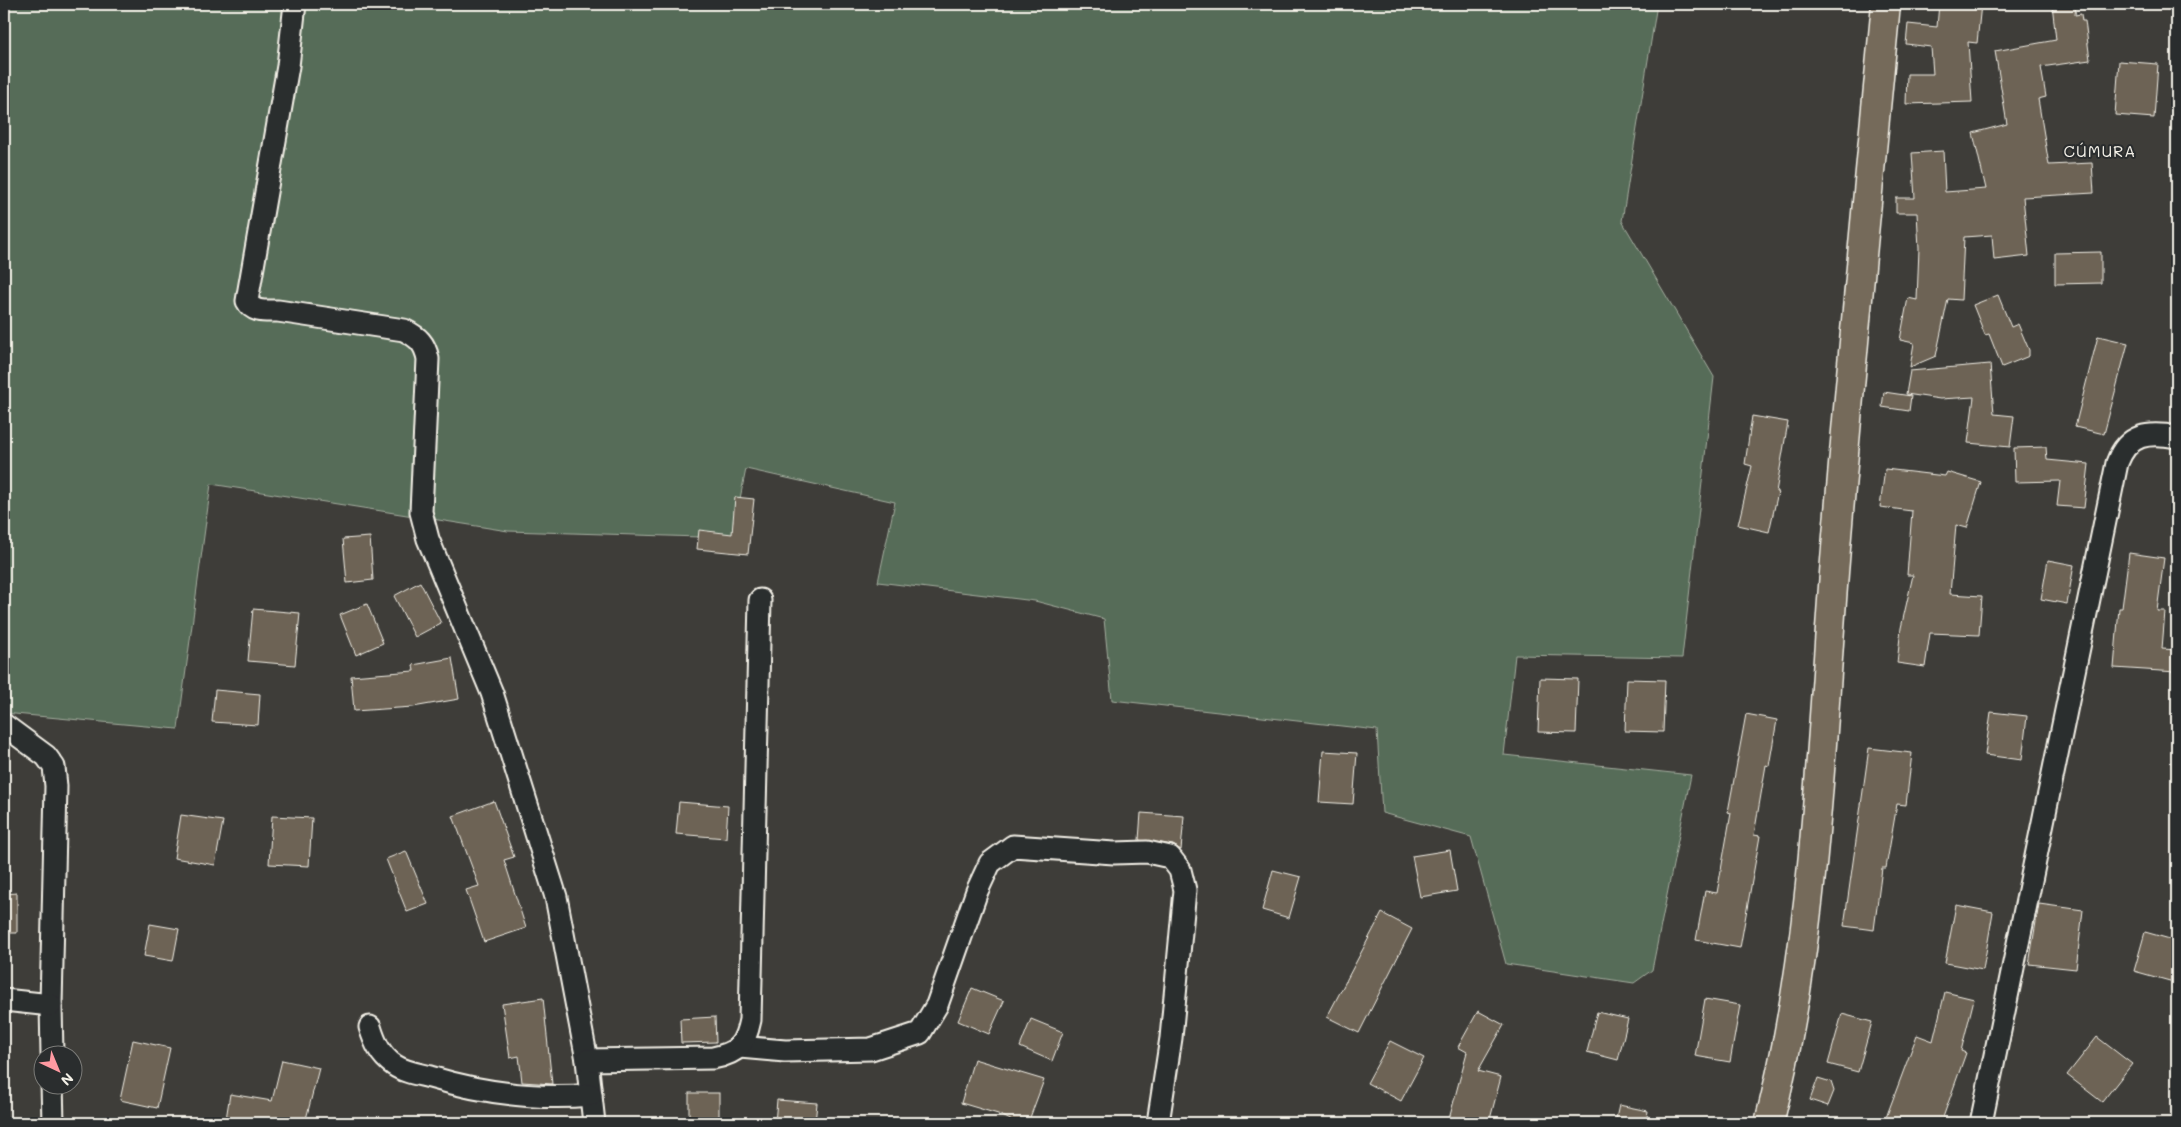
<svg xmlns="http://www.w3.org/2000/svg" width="2181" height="1127" viewBox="0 0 2181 1127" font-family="Mali,sans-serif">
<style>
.green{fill:#566c58;stroke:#a5aea0}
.building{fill:#6d6354;stroke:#f4f1e8}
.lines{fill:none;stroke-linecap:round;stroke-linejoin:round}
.minor-casing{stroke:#f4f1e8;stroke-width:25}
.major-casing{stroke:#f4f1e8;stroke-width:31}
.minor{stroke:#2a2d2e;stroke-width:21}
.major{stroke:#746a5a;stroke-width:28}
.labels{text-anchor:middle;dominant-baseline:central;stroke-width:4;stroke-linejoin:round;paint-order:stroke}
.neighbourhood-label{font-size:16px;letter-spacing:1px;fill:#f4f1e8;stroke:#2a2d2e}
</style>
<rect width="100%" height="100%" fill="#3e3d39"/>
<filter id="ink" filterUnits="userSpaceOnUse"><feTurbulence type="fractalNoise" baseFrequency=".02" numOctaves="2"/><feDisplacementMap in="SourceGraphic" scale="10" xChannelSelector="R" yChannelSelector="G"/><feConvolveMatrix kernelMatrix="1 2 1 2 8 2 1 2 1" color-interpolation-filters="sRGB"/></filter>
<g filter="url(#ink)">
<polygon class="green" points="4,4 1657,4 1622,221 1714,377 1682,658 1515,655 1504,755 1691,775 1652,970 1634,983 1506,964 1471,837 1382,813 1377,730 1112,700 1104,619 1035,601 878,582 895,502 746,469 732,538 508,531 211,484 178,729 4,713"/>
<g class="building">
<polygon points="1939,4 1981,4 1977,43 1968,42 1972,102 1906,104 1907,74 1933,74 1931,47 1906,44 1908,24 1937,27"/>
<polygon points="2052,4 2076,4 2075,15 2081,14 2082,21 2085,21 2090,60 2041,67 2046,97 2038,99 2049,165 2092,163 2094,193 2023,197 2029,256 1994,260 1992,235 1964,237 1961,300 1948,299 1936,356 1910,367 1914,343 1900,340 1908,298 1917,300 1919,248 1917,213 1896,213 1896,198 1915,198 1912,153 1943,151 1945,192 1986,189 1973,133 2007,124 1995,51 2056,40"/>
<polygon points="2119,61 2158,64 2154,118 2115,115"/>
<polygon points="2101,252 2101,283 2055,284 2055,253"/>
<polygon points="1998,295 2011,327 2018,324 2029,350 2029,356 2002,367 1989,334 1985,335 1973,305"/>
<polygon points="2098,336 2128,343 2104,434 2075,427"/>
<polygon points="1990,364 1994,414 2014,416 2010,447 1968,443 1974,397 1940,399 1906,394 1910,371"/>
<polygon points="1884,392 1911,396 1909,411 1882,407"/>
<polygon points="1752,416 1788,422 1776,492 1778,492 1769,532 1738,525 1752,466 1745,464"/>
<polygon points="2046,447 2047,460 2089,464 2084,508 2057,506 2060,481 2015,482 2014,448"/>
<polygon points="1885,469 1945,476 1947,472 1981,482 1967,528 1956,525 1950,594 1982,596 1979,635 1930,633 1925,667 1897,663 1901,628 1913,575 1907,575 1912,511 1880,507"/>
<polygon points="735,497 754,499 748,554 697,549 699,530 732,534"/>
<polygon points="370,537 373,580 347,583 343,539"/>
<polygon points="2129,553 2164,558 2157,611 2165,611 2162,649 2177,650 2177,672 2114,668 2119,608 2122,608"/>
<polygon points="2048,560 2074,565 2067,604 2041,599"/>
<polygon points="420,582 441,623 415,637 394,596"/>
<polygon points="367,604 383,643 356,655 340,615"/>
<polygon points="253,609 300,613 295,665 248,661"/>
<polygon points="452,658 459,699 413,707 354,711 351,676 414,671 413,665"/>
<polygon points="1540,678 1578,679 1576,733 1538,732"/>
<polygon points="1627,679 1665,680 1663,732 1625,731"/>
<polygon points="215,690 260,694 258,725 212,722"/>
<polygon points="1991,712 2027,716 2022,760 1985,755"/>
<polygon points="1746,714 1777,720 1769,766 1766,765 1754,835 1760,836 1740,948 1696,940 1705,891 1717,893 1731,813 1728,812"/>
<polygon points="1869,748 1912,753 1906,805 1897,804 1886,868 1882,868 1874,930 1844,926"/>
<polygon points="1323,751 1357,753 1353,804 1319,802"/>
<polygon points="494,801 514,857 504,860 526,928 484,942 466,890 479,886 453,816"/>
<polygon points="679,802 728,806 726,838 676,834"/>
<polygon points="1141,813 1184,816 1181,850 1173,845 1139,840"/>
<polygon points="181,815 223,821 215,865 174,858"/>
<polygon points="272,816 312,818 309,866 269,864"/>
<polygon points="1450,850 1457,891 1420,897 1412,856"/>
<polygon points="406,851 428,904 407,912 386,859"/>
<polygon points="1273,870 1301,877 1289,918 1262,910"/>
<polygon points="17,893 17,933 4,933 4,894"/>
<polygon points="2039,904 2083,910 2076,969 2029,964"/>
<polygon points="1956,905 1993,912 1983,970 1945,963"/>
<polygon points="1382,913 1412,929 1359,1033 1327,1017"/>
<polygon points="150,924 179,929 173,961 144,956"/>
<polygon points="2145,932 2177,941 2177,983 2134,971"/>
<polygon points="972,988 1004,1001 989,1034 958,1021"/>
<polygon points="1945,992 1974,999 1961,1051 1966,1053 1941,1123 1884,1123 1917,1035 1933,1041"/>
<polygon points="543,998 552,1084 522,1082 519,1056 510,1058 502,1004"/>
<polygon points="1705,999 1740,1005 1730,1062 1695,1056"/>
<polygon points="1478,1011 1504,1025 1478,1071 1501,1077 1489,1123 1448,1123 1467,1052 1458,1047"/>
<polygon points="1597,1012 1628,1019 1618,1060 1587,1052"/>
<polygon points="1842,1014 1872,1022 1858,1072 1828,1064"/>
<polygon points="715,1017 716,1042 681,1043 680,1019"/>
<polygon points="1031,1019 1063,1032 1052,1061 1020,1047"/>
<polygon points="2097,1037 2132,1064 2102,1102 2067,1075"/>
<polygon points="133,1040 170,1048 157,1108 120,1100"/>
<polygon points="1390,1041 1424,1058 1401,1101 1367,1083"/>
<polygon points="974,1059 1044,1080 1028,1123 1017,1123 998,1114 961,1103"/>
<polygon points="282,1060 319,1068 305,1123 272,1123 248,1118 247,1123 226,1119 230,1094 272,1101"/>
<polygon points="1818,1078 1831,1082 1834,1091 1828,1106 1810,1100"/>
<rect x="689" y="1093" width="30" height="30"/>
<polygon points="777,1100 817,1103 815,1123 775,1123"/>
<polygon points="1619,1105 1648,1111 1646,1123 1615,1123"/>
</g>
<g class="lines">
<defs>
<g id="minor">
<path d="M295,4L288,66L247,301C253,313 266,311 278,311L404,330C418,337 425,343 428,359L421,512L428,539L492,693L556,897L587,1060L594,1123"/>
<polyline points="4,725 46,756 54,767 56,786 51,1005 52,1054"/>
<polyline points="4,1000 51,1005"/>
<path d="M370,1027C375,1043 380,1055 394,1065C404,1072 418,1074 430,1077C483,1093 536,1100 591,1095"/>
<polyline points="740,1047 785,1051 871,1049 920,1033 937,1005 977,891 990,863 1013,846 1114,853 1147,852 1170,857 1180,870 1185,890 1171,1038 1158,1123"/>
<path d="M587,1060L713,1058C738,1053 745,1045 750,1020L760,600"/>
<polyline points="52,1084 53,1123"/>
<path d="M1981,1123L2117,463C2128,433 2149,432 2177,437"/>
</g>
<path id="major" d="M1769,1123C1815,944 1820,757 1834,573C1849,383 1868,193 1886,4"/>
</defs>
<use href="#minor" class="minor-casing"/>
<use href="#major" class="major-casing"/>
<use href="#minor" class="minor"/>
<use href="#major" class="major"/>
</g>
</g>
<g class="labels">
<g class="neighbourhood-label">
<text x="2100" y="150">CÚMURA</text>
</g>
</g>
<rect width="2181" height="1127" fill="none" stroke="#2a2d2e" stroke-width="20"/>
<rect x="10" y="10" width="2161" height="1107" fill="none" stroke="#f4f1e8" stroke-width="2" filter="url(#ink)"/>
<g transform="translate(58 1070) rotate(136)"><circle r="24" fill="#2a2d2e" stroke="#7b7b78"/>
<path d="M0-4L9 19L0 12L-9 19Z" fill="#ff9aa2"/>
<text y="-8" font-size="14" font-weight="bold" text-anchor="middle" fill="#f4f1e8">N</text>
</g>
</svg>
